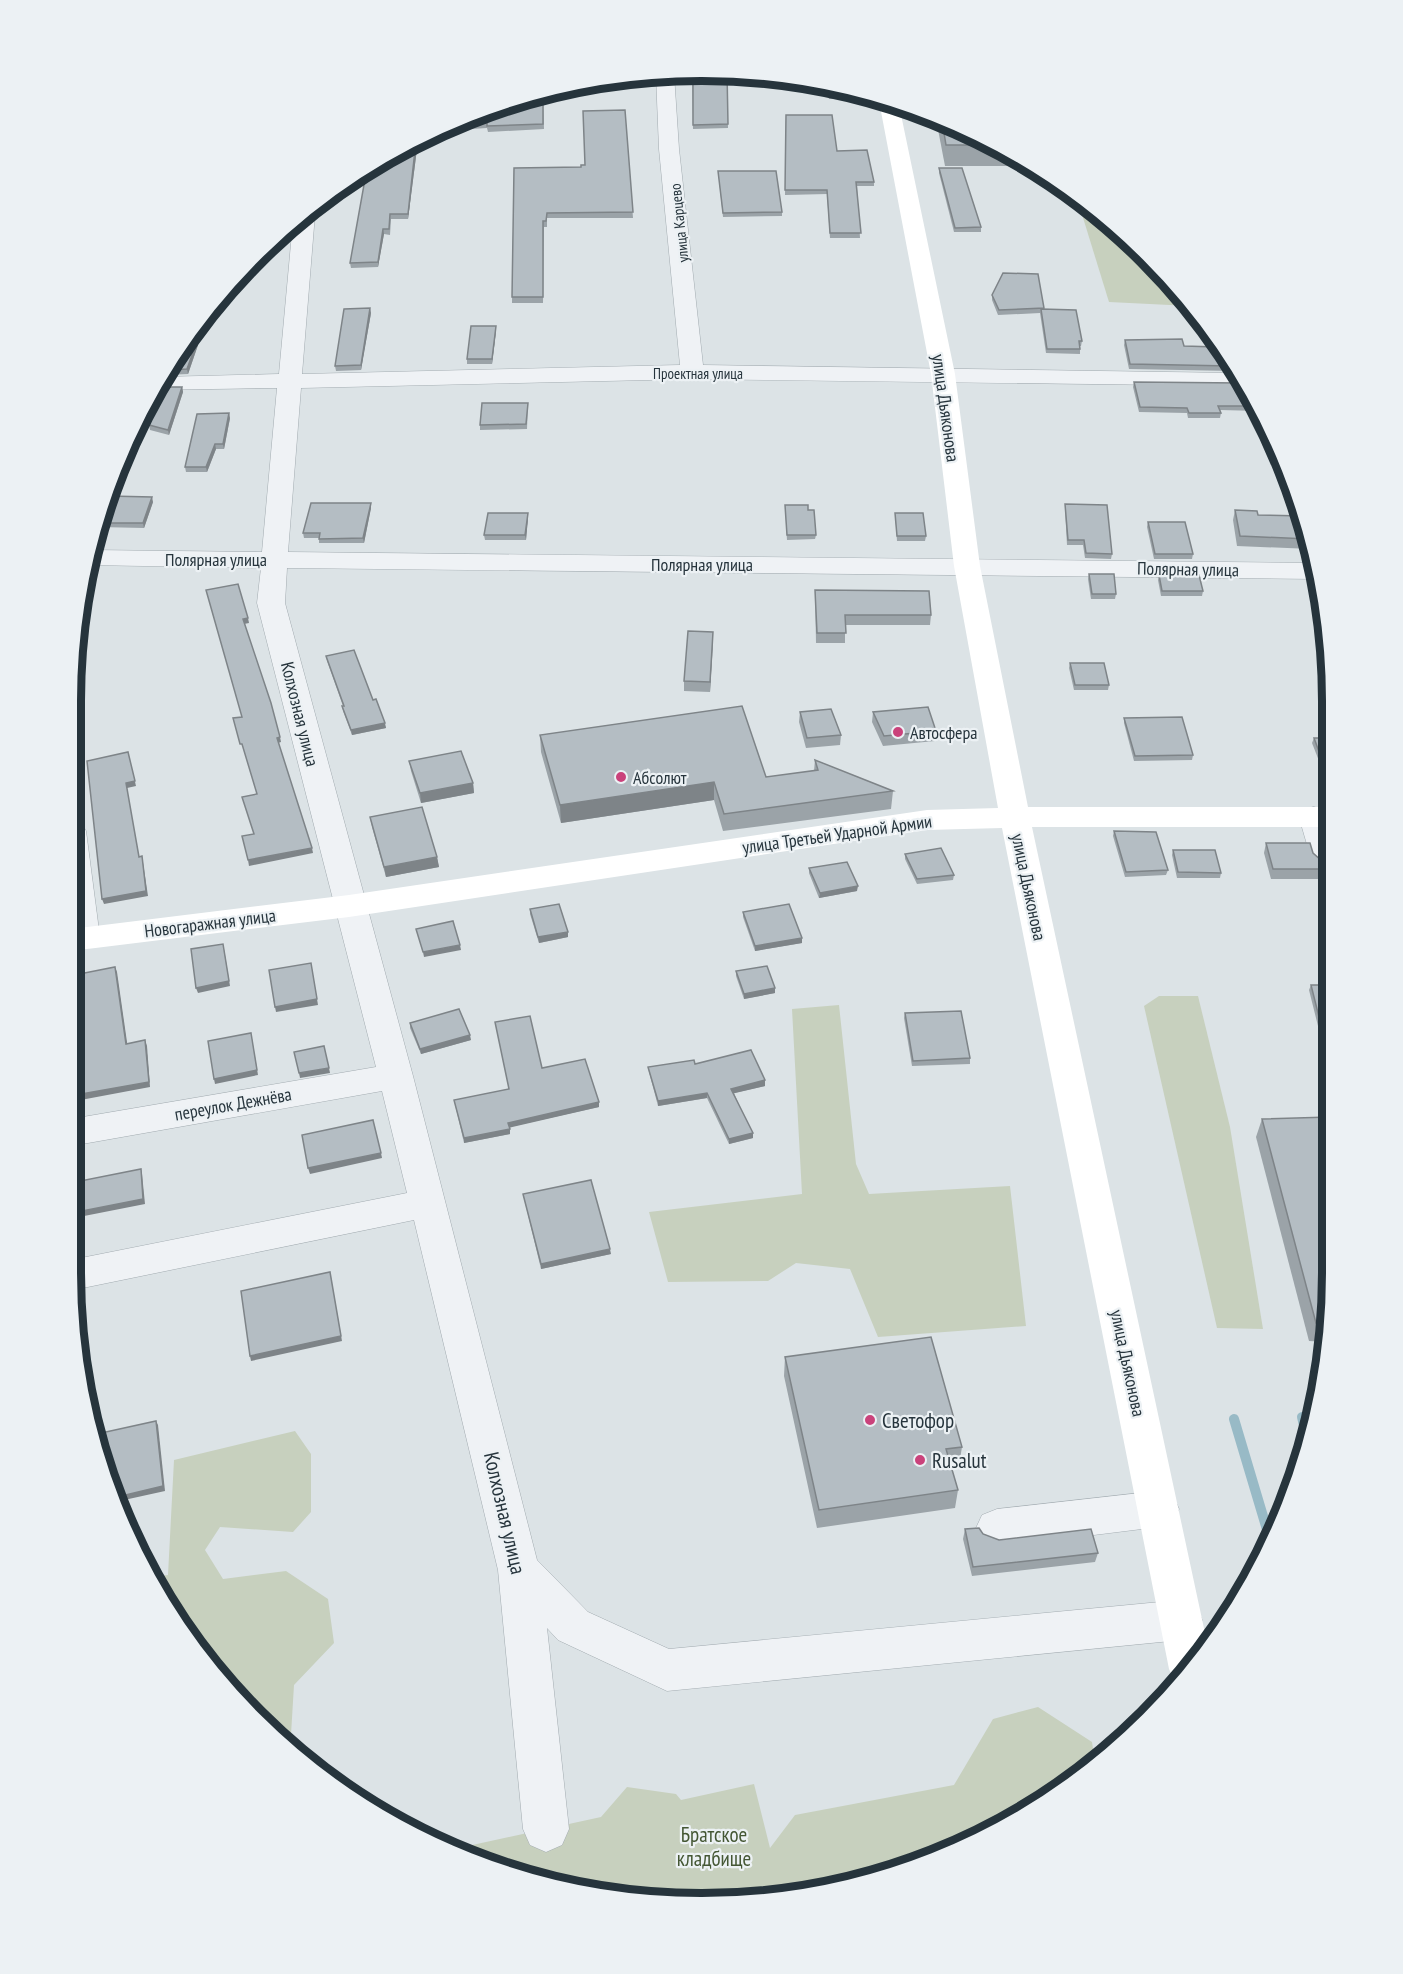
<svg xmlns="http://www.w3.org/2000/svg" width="1403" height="1974" viewBox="0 0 1403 1974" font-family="'PT Sans Narrow',sans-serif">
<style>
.green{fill:#c7d0be}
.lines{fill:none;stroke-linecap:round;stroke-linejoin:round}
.stream{stroke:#98bac6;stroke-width:10}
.minor-casing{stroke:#a2abb0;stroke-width:1}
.minor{fill:#eff2f5;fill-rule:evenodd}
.secondary{fill:#fff;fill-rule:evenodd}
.wall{fill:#9ba3a8}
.shaded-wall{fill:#7e8488}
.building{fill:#b4bdc3;stroke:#7e8488;stroke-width:1.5}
.poi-dot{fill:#ca427b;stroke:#ecf1f4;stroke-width:2}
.labels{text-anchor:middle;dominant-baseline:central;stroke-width:4.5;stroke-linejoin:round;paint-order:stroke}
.far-street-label{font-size:15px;fill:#26343c;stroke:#ecf1f4}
.street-label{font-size:18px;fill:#26343c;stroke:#ecf1f4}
.poi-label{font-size:18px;fill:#26343c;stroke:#ecf1f4;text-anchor:start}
.near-poi-label{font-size:21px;fill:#26343c;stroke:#ecf1f4;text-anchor:start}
.near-street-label{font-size:21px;fill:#26343c;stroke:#ecf1f4}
.near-park-label{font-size:21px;fill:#445734;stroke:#ecf1f4}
.rim{fill:none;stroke:#26343c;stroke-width:8}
</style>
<rect width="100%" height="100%" fill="#dce3e6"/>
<g class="green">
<polygon points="1076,195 1085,201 1176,285 1190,306 1109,302"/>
<polygon points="1159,996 1198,996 1230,1127 1263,1329 1217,1328 1144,1006"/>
<polygon points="839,1005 856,1164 869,1194 1010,1186 1026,1326 878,1337 850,1269 796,1263 768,1281 668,1282 649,1212 802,1194 792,1009"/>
<polygon points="295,1431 311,1454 311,1512 293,1532 220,1527 205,1550 223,1579 286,1571 328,1599 334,1643 294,1685 290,1751 177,1623 152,1577 168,1575 174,1460"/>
<polygon points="1038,1707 1092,1742 1095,1762 980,1839 904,1870 784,1898 619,1898 460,1855 438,1844 448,1844 454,1849 601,1817 627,1787 676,1794 681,1800 754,1784 770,1848 795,1815 954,1785 993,1719"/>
</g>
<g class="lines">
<g class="stream">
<polyline points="1302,1417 1308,1443"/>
<polyline points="1234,1419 1271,1543"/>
</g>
<defs>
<g id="minor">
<polygon points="674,74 679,149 703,365 1234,373 1243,386 692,379 301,388 288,552 1314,563 1318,579 287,568 285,603 413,1076 537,1560 588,1612 669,1649 1181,1600 1196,1606 1202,1620 1196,1634 1181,1640 667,1691 558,1640 547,1628 569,1829 562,1845 546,1852 530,1845 523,1829 498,1570 414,1220 73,1290 71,1260 407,1193 382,1091 71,1146 71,1119 376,1067 257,603 261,568 87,565 91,550 262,552 277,388 153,390 161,377 279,374 293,222 310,209 315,214 302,374 680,365 659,149 656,75"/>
<polygon points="1314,807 1325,810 1328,815 1328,873 1317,869 1312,862 1299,817 1303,810"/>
<polygon points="71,821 82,824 86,831 100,938 95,946 84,949 73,946 71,942"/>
<polygon points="1158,1491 1173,1496 1179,1509 1173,1522 1158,1527 997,1547 982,1541 976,1528 982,1515 997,1509"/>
</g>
</defs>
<use href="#minor" class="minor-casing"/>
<use href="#minor" class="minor"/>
<polygon class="secondary" points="881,98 899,105 955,374 980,566 1028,807 1328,807 1328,827 1032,827 1208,1647 1176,1684 1169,1669 1002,828 927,830 349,917 71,951 71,929 349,895 927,810 998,808 954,566 931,374 879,101"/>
</g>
<g class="wall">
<polygon points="727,72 728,128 693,129 692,74"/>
<polygon points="826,86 864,92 873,95 873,98 829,99"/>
<polygon points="543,94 544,129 488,132 487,128 439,131 498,104"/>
<polygon points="625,110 633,218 547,218 547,227 544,227 543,303 512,303 514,168 581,167 585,165"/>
<polygon points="786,115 837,151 874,182 874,186 857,186 860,238 830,238 827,194 785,195"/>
<polygon points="936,119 980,135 1020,160 1019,166 945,166"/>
<polygon points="418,141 408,219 391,219 390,235 384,234 378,267 351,268 350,263 386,155"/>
<polygon points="939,168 981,227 981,232 954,232 939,173"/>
<polygon points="718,171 782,212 782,216 723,217"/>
<polygon points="992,295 1044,308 1044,309 1082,341 1081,346 1080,346 1080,354 1046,353 1040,313 998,315 992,300"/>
<polygon points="371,313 361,370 336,371 335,366"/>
<polygon points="496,326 496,331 492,364 467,364 467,359"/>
<polygon points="1125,340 1184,346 1217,347 1233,371 1129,369 1124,345"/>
<polygon points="197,341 198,345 188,374 166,375 165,371 166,370"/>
<polygon points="1134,382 1241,383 1260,411 1220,410 1221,413 1220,418 1188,418 1187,413 1139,412 1133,387"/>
<polygon points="182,387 183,392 169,435 150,430 149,425"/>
<polygon points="528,403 527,429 480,430 480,425"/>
<polygon points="230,418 224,449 216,449 207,472 186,472 185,467"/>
<polygon points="108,496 153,502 144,528 99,527 99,526"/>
<polygon points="1065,504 1112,554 1111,559 1085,558 1083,545 1067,545 1065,509"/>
<polygon points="785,505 808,510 816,535 815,539 787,540"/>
<polygon points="371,508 364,543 319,543 319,538 304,538 303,533"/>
<polygon points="1235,510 1258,515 1303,516 1311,549 1237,546 1233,520"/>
<polygon points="528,513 528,518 526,540 485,540 484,535"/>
<polygon points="895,513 926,536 925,541 897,541"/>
<polygon points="1148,522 1193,554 1192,559 1154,559 1147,527"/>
<polygon points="1089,574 1116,594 1115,599 1091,599 1088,579"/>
<polygon points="1159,575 1203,591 1202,596 1161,596 1158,580"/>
<polygon points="815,590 931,615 930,625 845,625 845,643 816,643"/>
<polygon points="713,632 710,692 684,691 684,681"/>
<polygon points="326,656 373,700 386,728 352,735 343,711 342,706 343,706 327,661"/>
<polygon points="1070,663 1109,685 1108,690 1074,690 1069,668"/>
<polygon points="800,712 841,735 840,745 806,748 799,722"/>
<polygon points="873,712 936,731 935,741 883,746 872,722"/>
<polygon points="1124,718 1193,755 1192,760 1134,761 1124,723"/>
<polygon points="540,735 766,777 814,771 815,760 893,791 891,809 723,831 714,800 561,823 541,752"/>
<polygon points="1314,738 1328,738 1328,784 1312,743"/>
<polygon points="409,761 473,783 474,793 421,803 411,771"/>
<polygon points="370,817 437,857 439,867 386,877 372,827"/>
<polygon points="1114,831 1168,870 1166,875 1125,877 1113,836"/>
<polygon points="1266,843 1313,853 1325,869 1322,879 1271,879 1264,853"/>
<polygon points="1173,850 1221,873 1220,878 1177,878 1172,855"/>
<polygon points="905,854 954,875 953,880 917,884 905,859"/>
<polygon points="809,868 857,891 819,898 809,873"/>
<polygon points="530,909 568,932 568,937 539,943 530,914"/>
<polygon points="743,912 802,938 802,943 755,951 743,917"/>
<polygon points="736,971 775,993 744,999 736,976"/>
<polygon points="1311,985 1329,985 1329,1030 1319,1030 1309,990"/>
<polygon points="905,1013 970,1058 970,1064 912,1066 904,1018"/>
<polygon points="495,1022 542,1068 599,1102 599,1107 509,1127 510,1134 464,1143 454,1100 509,1089"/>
<polygon points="410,1023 471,1040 421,1054 410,1028"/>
<polygon points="695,1064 765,1080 765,1086 734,1093 753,1138 729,1144 707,1098 658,1106 649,1072 648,1067"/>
<polygon points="1262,1119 1331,1313 1327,1342 1309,1341 1256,1137"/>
<polygon points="523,1194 611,1254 541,1269"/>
<polygon points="785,1357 962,1447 959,1465 951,1466 958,1490 955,1508 817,1528 784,1376"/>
<polygon points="965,1529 983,1534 999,1540 1098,1553 1095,1562 972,1576 963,1539"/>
</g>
<g class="shaded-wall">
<polygon points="416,141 418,141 408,219 408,214"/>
<polygon points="383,229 384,234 378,267 378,262"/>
<polygon points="370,308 371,313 361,370 361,365"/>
<polygon points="496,326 496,331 492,364 492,359"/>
<polygon points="197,341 198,345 188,374 187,369"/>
<polygon points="182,387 183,392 169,435 168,430"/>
<polygon points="229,413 230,418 224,449 223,444"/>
<polygon points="215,444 216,449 207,472 206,467"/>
<polygon points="152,497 153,502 144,528 143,523"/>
<polygon points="371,503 371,508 364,543 363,538"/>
<polygon points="528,513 528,518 526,540 525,535"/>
<polygon points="248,618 249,623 244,624 243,619"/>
<polygon points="713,632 713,642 710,692 710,682"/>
<polygon points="79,661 81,666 73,688 73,680"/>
<polygon points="385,723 386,728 352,735 351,730"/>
<polygon points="280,737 281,742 278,743 277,738"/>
<polygon points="128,752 136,786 127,788 126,783"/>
<polygon points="714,782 714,800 561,823 560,805"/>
<polygon points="473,783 474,793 421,803 420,793"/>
<polygon points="312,848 313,853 249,866 248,860"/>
<polygon points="142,856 148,896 104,904 102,899"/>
<polygon points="437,857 439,867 386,877 384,867"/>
<polygon points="858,886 857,891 819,898 820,893"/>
<polygon points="568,932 568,937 539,943 538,937"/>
<polygon points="802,938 802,943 755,951 755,946"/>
<polygon points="460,945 461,950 424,957 423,952"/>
<polygon points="224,949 230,986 198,993 196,988"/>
<polygon points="311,963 318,1005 276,1012 275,1007"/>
<polygon points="115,967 117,972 128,1049 126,1044"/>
<polygon points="775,988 775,993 744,999 744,994"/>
<polygon points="251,1033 258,1075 215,1084 214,1079"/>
<polygon points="470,1035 471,1040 421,1054 420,1049"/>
<polygon points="145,1040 147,1046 150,1087 70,1102 70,1096"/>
<polygon points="329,1068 330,1073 300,1078 299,1073"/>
<polygon points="765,1080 765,1086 731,1094 731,1089"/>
<polygon points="707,1093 707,1098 658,1106 658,1101"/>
<polygon points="599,1102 599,1107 508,1128 508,1123"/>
<polygon points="510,1129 510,1134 464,1143 464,1138"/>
<polygon points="753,1133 753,1138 729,1144 729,1139"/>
<polygon points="381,1153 382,1158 310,1174 308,1168"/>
<polygon points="141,1169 142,1174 145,1204 79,1217 77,1212"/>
<polygon points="610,1249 611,1254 541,1269 541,1264"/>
<polygon points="330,1272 342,1341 251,1361 250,1356"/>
<polygon points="81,1308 83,1313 83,1369 81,1354"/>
<polygon points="156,1421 158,1425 165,1491 115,1502 113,1498"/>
</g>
<g class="building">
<polygon points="727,72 728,124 693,125 693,74"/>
<polygon points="827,86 864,92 870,94 829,95"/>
<polygon points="543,94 543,124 487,126 487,123 452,125 498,104"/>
<polygon points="625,110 633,212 547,213 546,221 543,221 543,297 512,297 514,168 581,167 581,165 585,165 583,111"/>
<polygon points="786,115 832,115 837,151 867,150 874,182 856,182 861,233 830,233 827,190 785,190"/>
<polygon points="942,121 980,135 996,145 946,145"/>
<polygon points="416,141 408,214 390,214 389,229 383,229 378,262 350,263 367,168 386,155"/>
<polygon points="939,168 962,168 981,227 955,228"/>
<polygon points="718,171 776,171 782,212 723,213"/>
<polygon points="1003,273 1038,274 1044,308 999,310 992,295"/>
<polygon points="370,308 361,365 335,366 344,309"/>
<polygon points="1041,309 1076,310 1082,341 1079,341 1080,349 1047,349"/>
<polygon points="471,326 496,326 492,359 467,359"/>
<polygon points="1182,339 1184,346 1217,347 1230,366 1130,364 1125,340"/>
<polygon points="185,341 197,341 187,369 166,370"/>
<polygon points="1134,382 1241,383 1257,406 1218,406 1221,413 1189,413 1187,408 1140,407"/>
<polygon points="160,387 182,387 168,430 149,425"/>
<polygon points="482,403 528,403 526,424 480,425"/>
<polygon points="229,413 223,444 215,444 206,467 185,467 197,414"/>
<polygon points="108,496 152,497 143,523 100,523"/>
<polygon points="311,503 371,503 363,538 319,539 320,533 303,533"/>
<polygon points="1065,504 1107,505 1112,554 1086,553 1084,540 1068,540"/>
<polygon points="785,505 808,505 808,510 814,510 816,535 787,535"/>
<polygon points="1235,510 1257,511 1258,515 1303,516 1308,539 1240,536"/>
<polygon points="488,513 528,513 525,535 484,535"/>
<polygon points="895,513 923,513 926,536 897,536"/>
<polygon points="1148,522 1185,522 1193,554 1155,554"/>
<polygon points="1089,574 1114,574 1116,594 1092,594"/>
<polygon points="1159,575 1199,575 1203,591 1162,591"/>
<polygon points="238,584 248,618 243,619 271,703 280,737 277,738 312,848 248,860 242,836 254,834 242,797 257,794 242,744 240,744 233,718 242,717 206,590"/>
<polygon points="815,590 929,591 931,615 845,615 846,633 817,633"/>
<polygon points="688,631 713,632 710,682 684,681"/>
<polygon points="354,650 373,700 376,699 385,723 351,730 342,706 344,706 326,656"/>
<polygon points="75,661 79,661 73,680"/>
<polygon points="1070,663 1104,663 1109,685 1075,685"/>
<polygon points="742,706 766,777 818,770 815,760 893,791 724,814 714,782 560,805 540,735"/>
<polygon points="928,707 936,731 884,736 873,712"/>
<polygon points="831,709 841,735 807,738 800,712"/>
<polygon points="1182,717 1193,755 1135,756 1124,718"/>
<polygon points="1314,738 1328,738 1328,776"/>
<polygon points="461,751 473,783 420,793 409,761"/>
<polygon points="128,752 135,781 126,783 139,857 142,856 146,891 102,899 87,761"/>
<polygon points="422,807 437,857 384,867 370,817"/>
<polygon points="1114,831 1156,832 1168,870 1126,872"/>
<polygon points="1266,843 1310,843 1313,853 1323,862 1325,869 1273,869"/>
<polygon points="941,848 954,875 917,879 905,854"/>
<polygon points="1173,850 1215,850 1221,873 1178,872"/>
<polygon points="847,862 858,886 820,893 809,868"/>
<polygon points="559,904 568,932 538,937 530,909"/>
<polygon points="789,904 802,938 755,946 743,912"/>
<polygon points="453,921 460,945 423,952 416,929"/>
<polygon points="223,944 229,981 196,988 191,949"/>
<polygon points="311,963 317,999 275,1007 269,970"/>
<polygon points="767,966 775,988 744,994 736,971"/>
<polygon points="115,967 126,1044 145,1040 149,1082 70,1096 70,1054 84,1051 74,975"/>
<polygon points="1311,985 1329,985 1329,1025 1321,1025"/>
<polygon points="459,1009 470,1035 420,1049 410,1023"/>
<polygon points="961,1011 970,1058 913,1061 905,1013"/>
<polygon points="530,1016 542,1068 585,1059 599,1102 508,1123 510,1129 464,1138 454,1100 509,1089 495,1022"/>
<polygon points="251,1033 257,1070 214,1079 208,1041"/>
<polygon points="324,1046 329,1068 299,1073 294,1052"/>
<polygon points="751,1050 765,1080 731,1089 753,1133 729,1139 707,1093 658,1101 648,1067 694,1060 695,1064"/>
<polygon points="1330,1117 1331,1313 1329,1324 1316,1323 1262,1119"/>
<polygon points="373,1120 381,1153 308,1168 302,1135"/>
<polygon points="141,1169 143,1199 77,1212 75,1182"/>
<polygon points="591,1180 610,1249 541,1264 523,1194"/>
<polygon points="330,1272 341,1336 250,1356 241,1291"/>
<polygon points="81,1308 81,1354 75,1309"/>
<polygon points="931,1337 962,1447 946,1449 958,1490 819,1510 785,1357"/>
<polygon points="156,1421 163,1486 113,1498 92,1435"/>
<polygon points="979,1528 983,1534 999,1540 1091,1529 1098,1553 973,1567 965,1529"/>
</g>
<g class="poi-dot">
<circle cx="898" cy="732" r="6"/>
<circle cx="621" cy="777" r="6"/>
<circle cx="870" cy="1420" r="6"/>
<circle cx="920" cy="1460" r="6"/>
</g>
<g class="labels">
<g class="far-street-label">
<text transform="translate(679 223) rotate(-96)">улица Карцево</text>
<text x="698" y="373">Проектная улица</text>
</g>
<g class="street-label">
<text transform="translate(946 408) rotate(82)">улица Дьяконова</text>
<text x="216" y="559">Полярная улица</text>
<text x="702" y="564">Полярная улица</text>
<text transform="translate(1188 569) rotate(1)">Полярная улица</text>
<text transform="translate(300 714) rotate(76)">Колхозная улица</text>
<text transform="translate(837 834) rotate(-8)">улица Третьей Ударной Армии</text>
<text transform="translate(1029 887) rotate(78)">улица Дьяконова</text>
<text transform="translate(210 923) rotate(-7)">Новогаражная улица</text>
<text transform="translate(233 1104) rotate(-10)">переулок Дежнёва</text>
<text transform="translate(1128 1363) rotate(78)">улица Дьяконова</text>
</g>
<g class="poi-label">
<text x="910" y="732">Автосфера</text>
<text x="633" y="777">Абсолют</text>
</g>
<g class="near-poi-label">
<text x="882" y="1420">Светофор</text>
<text x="932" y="1460">Rusalut</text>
</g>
<g class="near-street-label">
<text transform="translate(505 1513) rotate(77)">Колхозная улица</text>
</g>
<g class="near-park-label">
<text x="714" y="1834">Братское<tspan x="714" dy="24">кладбище</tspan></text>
</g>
</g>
<path d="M0 0H1403V1974H0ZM701 81H702A620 620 0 0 1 1322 701V1273A620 620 0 0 1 702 1893H701A620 620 0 0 1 81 1273V701A620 620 0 0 1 701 81Z" fill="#ecf1f4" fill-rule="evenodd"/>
<path class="rim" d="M701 81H702A620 620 0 0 1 1322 701V1273A620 620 0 0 1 702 1893H701A620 620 0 0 1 81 1273V701A620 620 0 0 1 701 81Z"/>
</svg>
